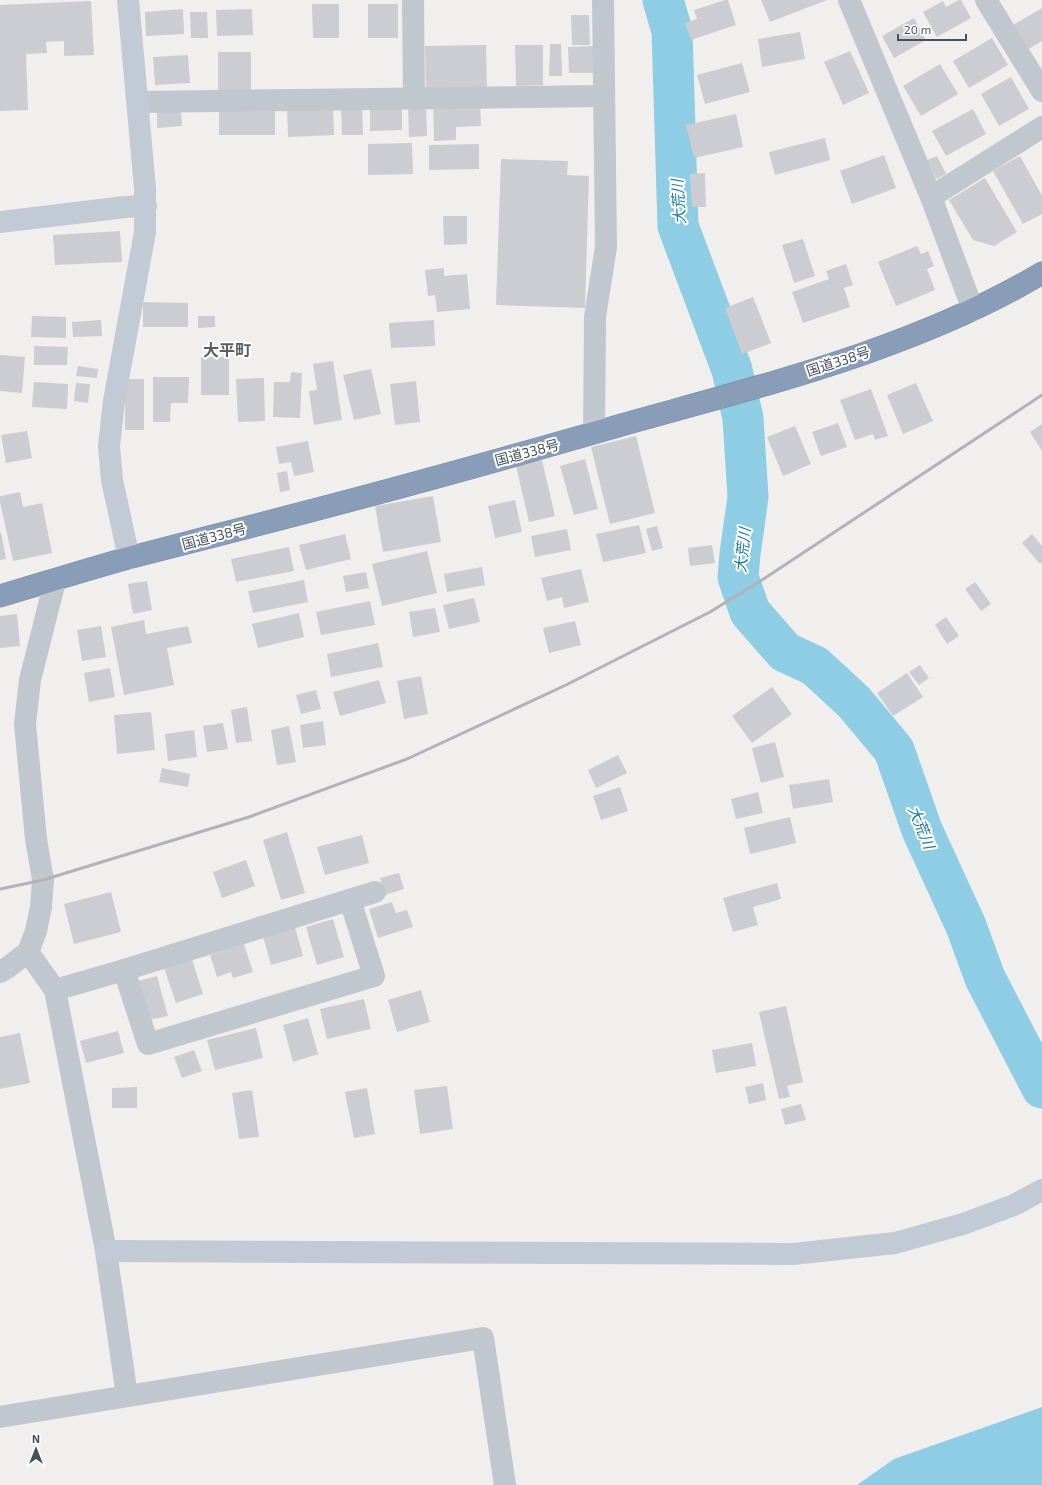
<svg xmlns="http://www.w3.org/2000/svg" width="1042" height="1485" viewBox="0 0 1042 1485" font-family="'Exo 2','Noto Sans JP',sans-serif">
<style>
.water{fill:#8fcde5}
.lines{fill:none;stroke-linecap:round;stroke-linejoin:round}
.river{stroke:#8fcde5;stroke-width:41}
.building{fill:#cccdd2}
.highway-casing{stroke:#7488a5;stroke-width:23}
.street{stroke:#c0c7cf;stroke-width:22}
.secondary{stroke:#c2cad6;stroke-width:22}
.highway{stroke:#899db9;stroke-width:22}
.rail{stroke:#b1b3b8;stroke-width:3}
.labels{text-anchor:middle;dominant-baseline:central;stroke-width:4;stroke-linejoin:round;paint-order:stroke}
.street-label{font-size:14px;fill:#48505a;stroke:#fff}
.water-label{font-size:15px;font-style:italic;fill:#17789e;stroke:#fff}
.quarter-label{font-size:16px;font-weight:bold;fill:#5b5e62;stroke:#fff}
</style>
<rect width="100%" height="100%" fill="#f1eeee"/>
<polygon class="water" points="1042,1407 1042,1485 857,1485 894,1459"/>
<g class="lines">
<polyline class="river" points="663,0 672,31 678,226 732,370 743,418 748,497 740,554 738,577 750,612 785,652 815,666 854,702 894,750 922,830 966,926 985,978 1042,1088"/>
</g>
<g class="building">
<polygon points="725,0 728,0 736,25 691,40 685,23 697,19 694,10"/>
<polygon points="761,0 827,0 770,22"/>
<polygon points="959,0 961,0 971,18 937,37 923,12 943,1 946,7"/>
<polygon points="91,1 94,55 64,56 64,41 46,42 47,53 26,54 28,110 0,111 0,5"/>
<polygon points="312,4 339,4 339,38 313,38"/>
<rect x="368" y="4" width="30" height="34"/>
<polygon points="1042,8 1042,41 1027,50 1013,25"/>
<polygon points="183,9 184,34 146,36 145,12"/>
<polygon points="252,9 253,35 217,36 216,10"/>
<polygon points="190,12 207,12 208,38 191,38"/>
<polygon points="571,15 589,15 590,45 572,45"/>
<polygon points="914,18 926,40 894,58 882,36"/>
<polygon points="800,32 805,59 762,67 758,39"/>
<polygon points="992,38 1008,65 969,88 953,61"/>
<polygon points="550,44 561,44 562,76 549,76"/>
<polygon points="486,45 487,92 426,93 425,46"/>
<polygon points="515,45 543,45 543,85 516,86"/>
<polygon points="595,46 596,73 569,73 568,47"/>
<polygon points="850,51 869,93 843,105 824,62"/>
<rect x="218" y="52" width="33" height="38"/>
<polygon points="188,55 190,83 155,85 153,57"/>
<polygon points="742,63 750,92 705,104 697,75"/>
<polygon points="940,64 958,94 921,116 903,86"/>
<polygon points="1011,77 1029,109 999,126 981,94"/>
<polygon points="480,100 481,126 456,127 456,140 434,141 433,102"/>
<polygon points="370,103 402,103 402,130 370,131"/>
<polygon points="426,104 427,136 409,137 408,105"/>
<polygon points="362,105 363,135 342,135 341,106"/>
<polygon points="333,107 334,135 288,137 287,108"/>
<rect x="219" y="108" width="56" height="27"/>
<polygon points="973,109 986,134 946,156 932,131"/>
<polygon points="181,111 182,126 157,128 157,112"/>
<polygon points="736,114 743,147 694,158 686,125"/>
<polygon points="825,138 830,160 775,175 769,152"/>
<polygon points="412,143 413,174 368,175 368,144"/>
<polygon points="479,144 479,169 429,170 429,145"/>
<polygon points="884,155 896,188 852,204 840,171"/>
<polygon points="937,156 946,174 936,179 927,160"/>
<polygon points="1020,156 1042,196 1042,214 1023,224 993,171"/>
<polygon points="501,159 568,161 567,175 589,176 585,308 496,305"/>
<polygon points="705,173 706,207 692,207 690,174"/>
<polygon points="985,178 1017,232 994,246 973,240 949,200"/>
<polygon points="443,216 467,216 467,244 444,245"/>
<polygon points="120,231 122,262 55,265 53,235"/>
<polygon points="803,239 815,276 794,283 782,245"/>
<polygon points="917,246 921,254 928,251 934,266 927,269 935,290 896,306 878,262"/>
<polygon points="846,264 853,285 844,288 850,307 803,323 792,292 829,279 826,271"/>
<polygon points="444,268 444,276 467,274 470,309 437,312 435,295 428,296 425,270"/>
<polygon points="753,297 771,343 742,354 725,308"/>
<polygon points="143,302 188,303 188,327 143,327"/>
<polygon points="32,316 66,317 66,338 31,337"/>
<polygon points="198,316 215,316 215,327 198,328"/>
<polygon points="101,320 102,336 73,337 72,322"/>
<polygon points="434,320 435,346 391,348 389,323"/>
<polygon points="34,346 68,347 67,365 34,365"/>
<polygon points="0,355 25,357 22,393 0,391"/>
<rect x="201" y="357" width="28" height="38"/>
<polygon points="333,361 342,420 314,425 309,391 317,390 313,364"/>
<polygon points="78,366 98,369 97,378 76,376"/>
<polygon points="371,369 381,414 354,420 343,375"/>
<polygon points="291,372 302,373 300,418 273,417 274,382 290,382"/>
<polygon points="153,377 189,377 188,403 171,403 170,422 153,422"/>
<polygon points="264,378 265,421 238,422 236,379"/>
<rect x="125" y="379" width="19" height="51"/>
<polygon points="416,381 420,422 395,425 390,384"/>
<polygon points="34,382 68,384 67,409 32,407"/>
<polygon points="76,383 90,384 88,403 74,401"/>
<polygon points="916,383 933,421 903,434 887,395"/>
<polygon points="871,389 888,436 875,440 873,434 855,440 840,400"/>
<polygon points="838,423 847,447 821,456 812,432"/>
<polygon points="1042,424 1042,451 1030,432"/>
<polygon points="795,426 811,464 783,476 767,437"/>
<polygon points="27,431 32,458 6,463 1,435"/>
<polygon points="636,436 655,513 610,524 591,447"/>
<polygon points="308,441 314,472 294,476 291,462 279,464 276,447"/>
<polygon points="585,459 598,509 574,515 560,466"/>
<polygon points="542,460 555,516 529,522 516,466"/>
<polygon points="287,471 290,490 280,492 277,473"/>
<polygon points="20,492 23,507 42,503 52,553 13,561 0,502 0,496"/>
<polygon points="433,496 441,542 383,552 375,506"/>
<polygon points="515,500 522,532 495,538 488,506"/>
<polygon points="639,525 646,553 603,562 596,534"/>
<polygon points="657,526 663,548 652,551 646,529"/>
<polygon points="567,529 571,550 535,557 531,536"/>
<polygon points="1,532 6,559 0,560 0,533"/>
<polygon points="345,534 351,559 306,570 299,545"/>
<polygon points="1032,534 1042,546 1042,562 1040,564 1022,543"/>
<polygon points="712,545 715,563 690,566 688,548"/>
<polygon points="289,547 294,571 236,582 231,559"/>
<polygon points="427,551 437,593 382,606 372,564"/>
<polygon points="482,567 485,585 447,592 444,574"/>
<polygon points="581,569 589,602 564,608 562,597 547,601 541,578"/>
<polygon points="366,572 369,588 346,592 343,576"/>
<polygon points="304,580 308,602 253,613 248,591"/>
<polygon points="147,581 152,610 133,614 128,584"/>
<polygon points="975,582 991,604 981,611 965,589"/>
<polygon points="474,598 480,622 449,629 443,605"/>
<polygon points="370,601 375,625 321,635 316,612"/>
<polygon points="435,608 440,632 413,637 409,612"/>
<polygon points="299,613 304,637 258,648 252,624"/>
<polygon points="17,614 20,646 0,648 0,616"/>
<polygon points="946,617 959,636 947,644 935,625"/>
<polygon points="144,620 146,634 188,626 192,643 167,648 174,685 124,695 111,627"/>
<polygon points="575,621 581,645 549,653 543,628"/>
<polygon points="101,626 106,657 82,661 77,630"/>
<polygon points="378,643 383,667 331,677 327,654"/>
<polygon points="920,665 929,678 919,685 909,672"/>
<polygon points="110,668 115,697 89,702 84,673"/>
<polygon points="907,673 923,697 893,716 877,693"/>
<polygon points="421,676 428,714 404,719 397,681"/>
<polygon points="379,680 386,703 340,716 333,692"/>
<polygon points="772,687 792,714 752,743 732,716"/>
<polygon points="316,690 321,709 301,714 296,695"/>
<polygon points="247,707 252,741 236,743 231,710"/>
<polygon points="151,712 155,750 117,754 114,715"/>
<polygon points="323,721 326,745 303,748 300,725"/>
<polygon points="223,723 228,749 207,752 203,726"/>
<polygon points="289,726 296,762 277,765 271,730"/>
<polygon points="194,730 197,757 168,761 165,734"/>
<polygon points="775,742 784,777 761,783 752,748"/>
<polygon points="618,755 627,773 596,788 588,770"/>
<polygon points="162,768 190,774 188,787 159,782"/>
<polygon points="829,779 833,802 793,809 789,785"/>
<polygon points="620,787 628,811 601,820 593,796"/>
<polygon points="758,792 763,813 736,819 731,799"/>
<polygon points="790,817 796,843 750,854 744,828"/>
<polygon points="287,832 305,893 281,900 263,840"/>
<polygon points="362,835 369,863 325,875 317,847"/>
<polygon points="246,860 255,886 222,898 213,872"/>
<polygon points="399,873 404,889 385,895 380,878"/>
<polygon points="777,883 781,899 753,907 758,925 733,932 723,898"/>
<polygon points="111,892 121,932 74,944 64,904"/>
<polygon points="392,902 396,913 407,910 413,927 378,938 369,909"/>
<polygon points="333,919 344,957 317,965 306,927"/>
<polygon points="295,927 303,956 271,965 263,936"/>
<polygon points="244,944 253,972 233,978 231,972 217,977 210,955"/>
<polygon points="192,959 203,994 176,1003 164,968"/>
<polygon points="157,976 168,1016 149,1020 138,981"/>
<polygon points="421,990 430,1022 397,1032 388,1000"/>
<polygon points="364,999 371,1029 327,1039 320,1009"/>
<polygon points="786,1006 803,1082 787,1086 790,1097 779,1099 759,1012"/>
<polygon points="308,1018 318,1054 293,1062 283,1025"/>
<polygon points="256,1028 263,1058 215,1070 207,1040"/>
<polygon points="118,1031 124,1053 86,1063 80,1041"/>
<polygon points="20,1033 30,1083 0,1089 0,1037"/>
<polygon points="752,1043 756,1066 716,1073 712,1050"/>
<polygon points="194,1050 202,1071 182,1078 174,1057"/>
<polygon points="763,1083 766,1100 749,1104 745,1087"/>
<polygon points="447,1086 453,1129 420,1134 414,1090"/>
<polygon points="137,1087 137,1108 112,1108 112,1088"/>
<polygon points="367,1088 375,1134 354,1138 345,1092"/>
<polygon points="252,1090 259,1137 239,1139 232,1093"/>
<polygon points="801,1104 806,1120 785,1125 781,1109"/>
</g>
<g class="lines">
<defs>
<path id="highway" d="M0,596C44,583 88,569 132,557C185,543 238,530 291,516C403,487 514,456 625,424C764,385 917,348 1042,273"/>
</defs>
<use href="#highway" class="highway-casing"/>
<g class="street">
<polyline points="413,0 414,99"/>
<polyline points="849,0 931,197 973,310"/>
<polyline points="986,0 1042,91"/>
<polyline points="138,102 603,96"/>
<polyline points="931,197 1042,127"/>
<polyline points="594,433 595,317 606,247 603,0"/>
<polyline points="28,952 55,990 106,1251 127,1396"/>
<polyline points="124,970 148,1044 374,976 350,900"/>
<polyline points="0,972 7,968 28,952 36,931 41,907 43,880 36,839 25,724 30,680 55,581"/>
<polyline points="55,990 124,970 375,892"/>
<polyline points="0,1417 483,1338 505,1485"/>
</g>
<g class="secondary">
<polyline points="128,0 145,188 145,232 114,401 109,446 112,480 129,558"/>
<polyline points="0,222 125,207 146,206"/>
<polyline points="106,1251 793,1254 895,1243 963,1224 1014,1205 1042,1190"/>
</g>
<use href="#highway" class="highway"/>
<polyline class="rail" points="0,889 43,880 249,817 407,759 566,685 710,612 762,580 1042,395"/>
</g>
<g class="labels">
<g class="street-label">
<text transform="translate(838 361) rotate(-18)">国道338号</text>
<text transform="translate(527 452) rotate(-15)">国道338号</text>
<text transform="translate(214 536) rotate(-15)">国道338号</text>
</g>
<g class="water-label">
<text transform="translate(678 202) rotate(-94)">大荒川</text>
<text transform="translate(742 550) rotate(-84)">大荒川</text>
<text transform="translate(922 827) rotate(68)">大荒川</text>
</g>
<g class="quarter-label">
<text x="227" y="349">大平町</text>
</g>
</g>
<g transform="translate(36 1449)" stroke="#ffffff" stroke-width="3" paint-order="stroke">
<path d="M0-3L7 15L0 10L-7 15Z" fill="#48505a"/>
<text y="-6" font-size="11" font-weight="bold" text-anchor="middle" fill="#48505a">N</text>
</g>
<path d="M898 34v6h68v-6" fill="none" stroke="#48505a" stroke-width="2"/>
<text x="904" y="34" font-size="12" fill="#48505a" stroke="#ffffff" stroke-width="3" paint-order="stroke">20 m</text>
</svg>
